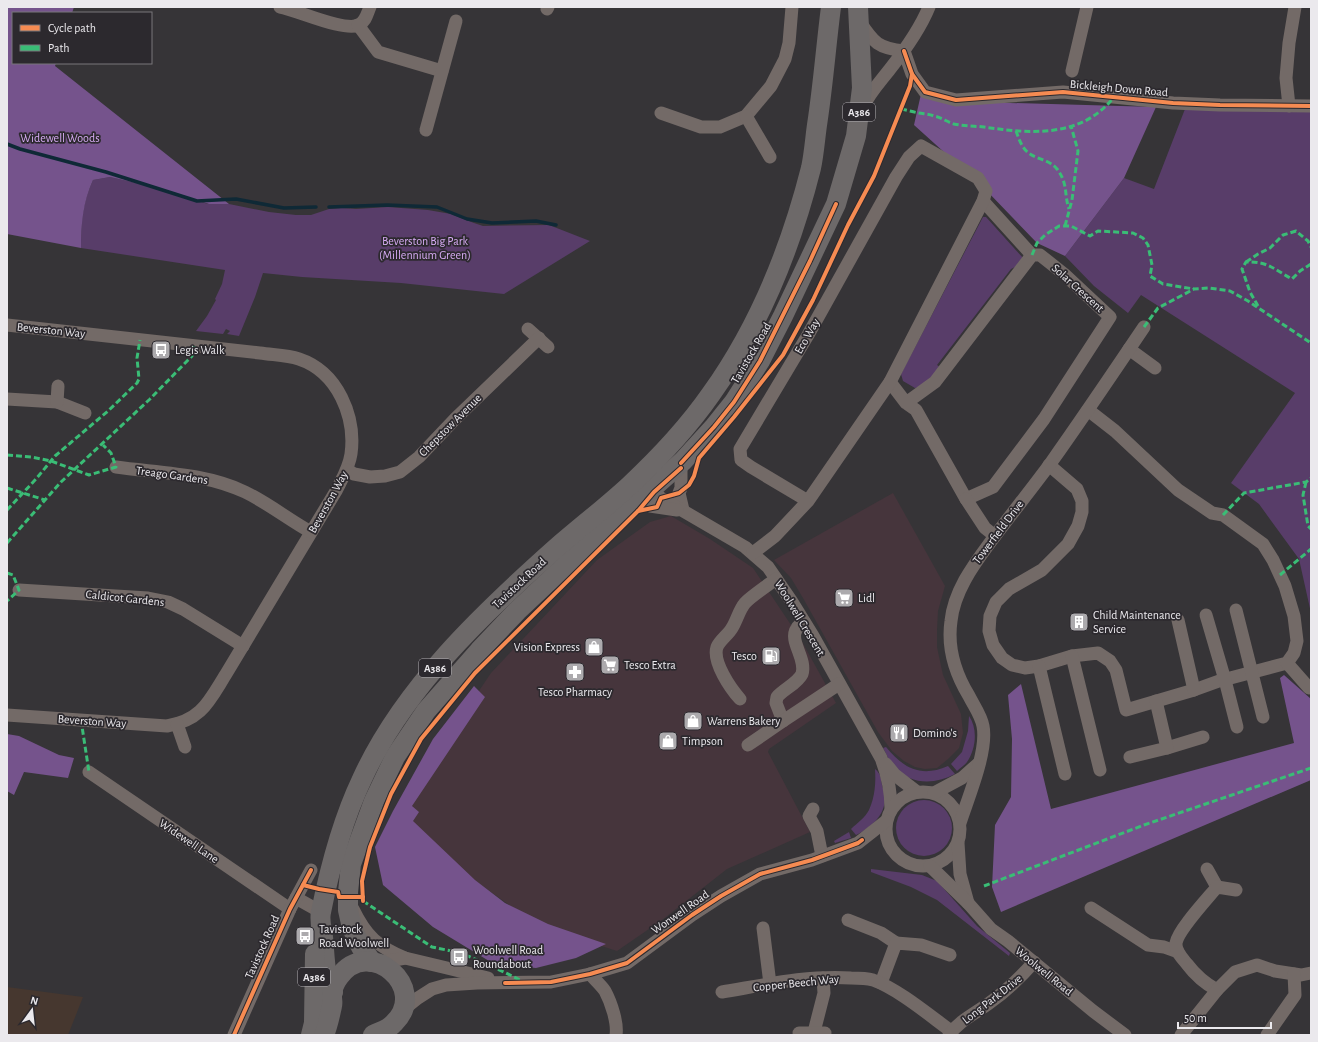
<svg xmlns="http://www.w3.org/2000/svg" width="1318" height="1042" viewBox="0 0 1318 1042" font-family="'Alegreya Sans',sans-serif">
<style>
.commercial{fill:#46353c}
.education{fill:#46372f}
.green{fill:#583d69}
.forest{fill:#75538c}
.lines{fill:none;stroke-linecap:round;stroke-linejoin:round}
.stream{stroke:#0f2936;stroke-width:3.5}
.minor{stroke:#736a67;stroke-width:13}
.highway{stroke:#6d6969;stroke-width:20}
.quiet{stroke:#3abd76;stroke-width:3;stroke-dasharray:6 3;stroke-linecap:butt}
.cycleway-casing{stroke:#2c292e;stroke-width:6}
.cycleway{stroke:#f68b52;stroke-width:4}
.labels{text-anchor:middle;dominant-baseline:central;stroke-width:3.5;stroke-linejoin:round;paint-order:stroke}
.shield{fill:#2c292e;stroke:#b2afb4;stroke-width:1}
.shield-label{font-size:11px;font-weight:bold;fill:#ebe9ed}
.street-label{font-size:12px;fill:#ebe9ed;stroke:#2c292e}
.park-label{font-size:12px;fill:#d7abf4;stroke:#2c292e}
.poi-label{font-size:12px;fill:#ebe9ed;stroke:#2c292e;text-anchor:start}
</style>
<rect width="100%" height="100%" fill="#363437"/>
<g class="commercial">
<polygon points="893,493 945,586 938,611 937,630 937,647 943,675 961,714 963,733 959,748 948,759 937,768 925,769 915,767 904,761 892,751 878,732 803,598 791,578 774,560"/>
<polygon points="671,516 710,539 753,568 801,640 836,703 769,749 768,752 810,832 727,869 662,920 617,951 539,926 461,871 403,815 433,759 491,673 597,560 650,522"/>
</g>
<polygon class="education" points="7,987 83,997 68,1035 7,1035"/>
<g class="green">
<polygon points="1185,109 1311,110 1311,613 1299,559 1259,504 1231,483 1295,393 1141,295 1128,313 1094,286 1065,256 1124,178 1154,189"/>
<path d="M110,177L166,190L208,204H229L269,212L296,215H311L329,209L341,208L356,209L388,207L428,210L451,214L474,223L483,226L549,225L590,241L504,294L401,283L302,277L263,273L255,297L239,336L227,334L230,331L226,329L223,334L196,331L207,316L216,300L215,299L222,284L225,270L81,248C81,223 82,204 93,180Z"/>
<polygon points="983,217 986,217 1023,258 1017,266 1011,269 937,365 940,367 924,386 915,388 903,381 901,374"/>
<path d="M969,716C978,729 976,749 967,762C965,765 960,768 957,771L951,764L962,752L968,731Z"/>
<path d="M886,747C903,768 921,778 948,766L955,774C934,785 911,785 894,767C889,763 887,754 883,748Z"/>
<path d="M875,769C881,774 881,778 882,785C883,789 885,794 885,798C885,816 870,828 856,835L851,829C857,823 865,818 869,810C875,797 876,782 875,769Z"/>
<circle cx="924" cy="828" r="28"/>
<polygon points="849,832 851,838 835,843 834,841"/>
<polygon points="871,869 922,875 937,881 977,926 1010,953 1009,956 937,900 911,887 871,872"/>
</g>
<g class="forest">
<path d="M7,7H74L72,13H13V63H56L55,66L229,204H209L166,190L110,177L93,180C83,202 81,224 81,248L7,234Z"/>
<polygon points="921,94 940,101 1156,107 1124,178 1065,256 1037,243 986,190 914,125"/>
<polygon points="1284,675 1311,699 1311,780 1001,912 992,887 995,825 1011,797 1012,739 1008,695 1021,684 1051,809 1294,743 1280,678"/>
<polygon points="474,686 485,697 412,806 419,812 413,821 475,880 505,903 548,924 606,944 576,958 536,968 494,964 433,927 383,885 375,847 393,811 433,739"/>
<polygon points="7,734 19,736 59,755 74,758 68,778 24,772 14,795 7,791"/>
</g>
<g class="lines">
<g class="stream">
<polyline points="7,144 20,149 106,172 197,201 236,199 284,208 316,207"/>
<polyline points="329,207 387,205 437,207 467,219 492,223 536,221 556,225"/>
</g>
<g class="minor">
<path d="M280,7C297,10 344,32 359,25C366,21 367,14 370,7"/>
<polyline points="547,9 548,7"/>
<path d="M860,22C874,43 878,48 904,51"/>
<polyline points="358,25 378,52 442,71"/>
<polyline points="904,51 912,74 925,92 956,100 1063,92 1173,103 1220,105 1311,106"/>
<polyline points="1072,71 1087,7"/>
<polyline points="1289,106 1286,78 1289,43 1295,7"/>
<path d="M863,107C870,92 880,82 890,69C905,50 920,29 929,7"/>
<polyline points="661,113 701,127 720,127 746,116 771,86 785,59 789,43 792,7"/>
<polyline points="746,116 770,157"/>
<polyline points="426,130 456,21"/>
<polyline points="983,201 1032,255"/>
<path d="M7,325L260,353C273,355 287,355 299,359C338,372 356,417 351,454C349,468 342,479 336,491L226,674C209,701 202,720 167,726L7,715"/>
<polyline points="528,329 548,347"/>
<polyline points="1129,349 1155,368"/>
<polyline points="890,382 906,403 916,410 966,499 993,487 1044,419 1110,317 1064,274 1040,255 1032,255 935,382 906,403"/>
<polyline points="7,399 57,402 85,413"/>
<polyline points="57,402 58,386"/>
<polyline points="681,463 681,488 679,493 683,510"/>
<polyline points="1049,465 1077,489 1082,501 1082,512 1078,526 1068,544 1042,570 1009,589 996,602 990,616 989,631 993,645 1002,658 1012,665 1025,668 1039,666 1072,656 1098,653 1110,661 1116,670 1126,710 1194,690 1219,681 1287,663 1294,653 1297,641 1294,616 1285,586 1273,560 1263,544 1223,515 1212,513 1178,490 1115,431 1088,410"/>
<path d="M116,467C159,473 205,473 245,492C268,503 289,520 311,532"/>
<polyline points="347,470 354,474 370,477 385,476 400,472 419,457 455,419 539,338"/>
<path d="M649,483L651,490L661,498L745,547L768,567L792,602L813,636L881,758C888,776 891,790 891,809"/>
<polyline points="966,499 985,528 995,536"/>
<polyline points="637,503 650,506 677,510"/>
<polyline points="753,553 775,536 808,501 890,382 983,201 986,191 978,178 921,146 909,157 896,177 808,335 740,449 741,460 751,467 808,501"/>
<polyline points="19,590 148,598 168,602 183,609 243,646"/>
<polyline points="1236,610 1263,717"/>
<polyline points="1206,615 1225,680 1237,727"/>
<polyline points="1178,620 1194,690"/>
<polyline points="1072,656 1100,770"/>
<polyline points="1287,663 1309,688"/>
<polyline points="1039,666 1065,774"/>
<path d="M740,699C731,689 712,662 717,647C720,640 728,635 732,628C737,620 739,610 745,603C750,597 768,585 776,579"/>
<path d="M783,721L776,703L777,697C784,689 798,683 802,674C807,658 788,641 797,628C798,626 802,623 804,622"/>
<polyline points="177,724 185,747"/>
<polyline points="748,745 783,721 839,684"/>
<polyline points="1167,748 1203,737"/>
<polyline points="1130,757 1167,748 1156,701"/>
<polyline points="886,764 895,775 917,792"/>
<polyline points="89,772 290,909"/>
<circle cx="923" cy="829" r="37"/>
<polyline points="934,793 962,778 979,763"/>
<polyline points="813,809 809,816 817,831 822,856"/>
<path d="M960,823C968,798 988,751 983,726C981,715 974,706 969,696C955,673 947,649 951,621C954,592 972,567 989,544C1009,517 1030,491 1050,464C1082,419 1113,373 1144,327"/>
<polyline points="958,843 960,874 968,903"/>
<polyline points="930,866 968,903 991,929 1008,941 1093,1011 1125,1035"/>
<polyline points="1207,869 1217,887"/>
<polyline points="296,898 321,912"/>
<polyline points="1091,908 1148,945 1164,947 1178,952"/>
<path d="M353,909C366,936 378,947 405,958"/>
<polyline points="848,920 881,933 896,943"/>
<polyline points="763,928 770,984"/>
<polyline points="379,963 405,958 447,968 488,978"/>
<path d="M590,974C594,979 601,985 605,991C611,1002 618,1023 616,1035"/>
<polyline points="881,983 896,943 921,945 950,955"/>
<path d="M1217,990C1204,983 1196,976 1187,964C1182,958 1175,951 1176,943C1178,930 1208,898 1217,887L1236,890"/>
<path d="M722,992C764,985 808,975 851,978C858,978 866,978 873,980C898,989 929,1015 951,1031"/>
<polyline points="403,1010 418,998 432,989 446,985 477,983 551,982 590,974 627,963 692,915 721,896 760,874 812,860 858,843 886,821"/>
<polyline points="814,1032 824,993 823,978"/>
<polyline points="799,1033 825,1033"/>
<polyline points="234,1035 290,909 311,870"/>
<path d="M949,1035C959,1021 974,1014 988,1004C1005,992 1020,978 1034,962"/>
<polyline points="1181,1035 1217,990 1235,972 1257,965 1275,971 1301,975 1311,973"/>
<polyline points="1267,1035 1295,995 1294,974"/>
</g>
<g class="highway">
<polyline points="372,962 361,947 352,928 348,910 348,892 351,864 374,801 395,757 426,711 479,651 517,611 566,565 683,461 714,427 734,402 760,361 783,316 836,204 856,136 862,88 858,7"/>
<path d="M333,992C324,976 325,955 323,937C322,929 319,921 321,912C330,867 342,821 362,779C403,689 482,614 555,549C579,528 605,508 629,486C659,458 688,427 711,394C759,327 791,247 811,168C814,154 815,139 817,125C823,86 826,46 831,7"/>
<polyline points="311,1035 314,1023 315,954"/>
<path d="M324,1035C328,1026 330,1015 332,1006C333,1003 332,1000 332,997C332,990 335,982 339,977C369,935 430,988 394,1023C388,1030 381,1031 373,1035"/>
</g>
<g class="quiet">
<path d="M901,109C907,110 913,112 919,113C924,114 929,114 934,116C941,117 947,122 954,124C964,126 974,126 984,127C1031,134 1082,138 1114,97"/>
<path d="M1016,131C1019,139 1022,149 1030,154C1039,160 1050,160 1057,169C1068,183 1064,194 1069,209"/>
<polyline points="1065,226 1072,200 1078,151 1071,126"/>
<polyline points="1032,255 1037,243 1045,235 1059,226 1071,226 1090,236 1098,231 1116,232 1133,233 1143,238 1148,245 1152,265 1150,276 1163,284 1194,289"/>
<polyline points="1246,262 1258,254 1270,248 1283,235 1296,231 1308,241 1311,247"/>
<path d="M1258,306L1250,292L1242,269L1246,262C1267,261 1274,269 1292,279L1300,271L1311,264"/>
<polyline points="1144,327 1158,308 1194,289 1209,288 1230,291 1248,301 1311,343"/>
<polyline points="7,455 31,457 51,461 89,475 116,467 111,453 103,445"/>
<polyline points="1306,482 1303,495 1308,526 1311,529"/>
<polyline points="7,488 45,500"/>
<polyline points="7,510 36,479 55,456 108,411 137,383 139,379 137,358 140,340"/>
<polyline points="1223,515 1244,493 1306,482 1311,478"/>
<polyline points="7,543 61,482 150,399 192,356 194,346"/>
<polyline points="7,573 13,575 19,590 7,601"/>
<polyline points="1280,575 1311,549"/>
<polyline points="81,720 89,772"/>
<polyline points="984,886 1144,825 1311,768"/>
<polyline points="363,901 432,947 461,953 504,972 522,981"/>
</g>
<defs>
<g id="cycleway">
<polyline points="904,51 912,74 925,92 956,100 1063,92 1173,103 1220,105 1311,106"/>
<polyline points="681,463 714,427 734,402 760,361 810,261 836,204"/>
<polyline points="638,511 654,492 681,468"/>
<polyline points="303,885 319,889 338,892 339,897 363,897"/>
<polyline points="363,901 362,881 370,847 391,794 421,739 475,673 638,511 657,507 661,498 679,493 689,485 694,476 699,458 734,417 783,355 813,300 848,225 874,176 910,86 912,74"/>
<polyline points="505,983 551,982 590,974 627,963 692,915 721,896 760,874 812,860 858,843 862,840"/>
<polyline points="234,1035 290,909 311,870"/>
</g>
</defs>
<use href="#cycleway" class="cycleway-casing"/>
<use href="#cycleway" class="cycleway"/>
</g>
<defs>
<symbol id="bus-square" viewBox="-11 -11 22 22"><rect x="-9" y="-9" width="18" height="18" rx="4" fill="#acaaad" stroke="#2c292e"/><path d="M-5-6H5V4H4V6H2V4H-2V6H-4V4H-5ZM-3.5-4V0h7V-4ZM-3.5 1.2v1.5H-2V1.2ZM2 1.2v1.5H3.5V1.2Z" fill="#fff"/></symbol>
<symbol id="supermarket-square" viewBox="-11 -11 22 22"><rect x="-9" y="-9" width="18" height="18" rx="4" fill="#acaaad" stroke="#2c292e"/><path d="M-6-5.5h2.5l.6 2H6L4.5 2H-2.5L-4.4-4H-6ZM-1.5 3.2a1.3 1.3 0 1 0 .1 0ZM3 3.2a1.3 1.3 0 1 0 .1 0Z" fill="#fff"/></symbol>
<symbol id="building-square" viewBox="-11 -11 22 22"><rect x="-9" y="-9" width="18" height="18" rx="4" fill="#acaaad" stroke="#2c292e"/><path d="M-4-6H4V6H1V3H-1V6H-4ZM-2.5-4.3h1.7v1.8h-1.7ZM.8-4.3h1.7v1.8H.8ZM-2.5-1h1.7V.8h-1.7ZM.8-1h1.7V.8H.8Z" fill="#fff"/></symbol>
<symbol id="shop-square" viewBox="-11 -11 22 22"><rect x="-9" y="-9" width="18" height="18" rx="4" fill="#acaaad" stroke="#2c292e"/><path d="M-5-2.5h2.3a2.7 3.5 0 0 1 5.4 0H5L5.5 6h-11ZM-1.5-2.5h3a1.5 2.3 0 0 0-3 0Z" fill="#fff"/></symbol>
<symbol id="fuel-square" viewBox="-11 -11 22 22"><rect x="-9" y="-9" width="18" height="18" rx="4" fill="#acaaad" stroke="#2c292e"/><path d="M-5.5-6h7V0h2V4h1.3V-2.5L3-4.5l.8-.8L6-3V5H2.5V1h-1V6h-7ZM-4.2-4.7v3.2H.2V-4.7Z" fill="#fff"/></symbol>
<symbol id="pharmacy-square" viewBox="-11 -11 22 22"><rect x="-9" y="-9" width="18" height="18" rx="4" fill="#acaaad" stroke="#2c292e"/><path d="M-2-6h4v4h4v4h-4v4h-4v-4h-4v-4h4Z" fill="#fff"/></symbol>
<symbol id="restaurant-square" viewBox="-11 -11 22 22"><rect x="-9" y="-9" width="18" height="18" rx="4" fill="#acaaad" stroke="#2c292e"/><path d="M-5-6h1v4h1v-4h1v4h1v-4h1v5L-1.5 .5V6h-2V.5L-5-1ZM5-6V6H3V1.5H1.5Q1.5-4 5-6Z" fill="#fff"/></symbol>
</defs>
<g fill-rule="evenodd">
<use href="#bus-square" x="150" y="339" width="22" height="22"/>
<use href="#supermarket-square" x="833" y="587" width="22" height="22"/>
<use href="#building-square" x="1068" y="611" width="22" height="22"/>
<use href="#shop-square" x="583" y="636" width="22" height="22"/>
<use href="#fuel-square" x="760" y="645" width="22" height="22"/>
<use href="#supermarket-square" x="599" y="654" width="22" height="22"/>
<use href="#pharmacy-square" x="564" y="661" width="22" height="22"/>
<use href="#shop-square" x="682" y="710" width="22" height="22"/>
<use href="#restaurant-square" x="888" y="722" width="22" height="22"/>
<use href="#shop-square" x="657" y="730" width="22" height="22"/>
<use href="#bus-square" x="294" y="925" width="22" height="22"/>
<use href="#bus-square" x="448" y="946" width="22" height="22"/>
</g>
<g class="labels">
<g class="shield">
<rect x="843" y="103" width="32" height="18" rx="3"/>
<rect x="419" y="659" width="32" height="18" rx="3"/>
<rect x="298" y="968" width="32" height="18" rx="3"/>
</g>
<g class="shield-label">
<text x="859" y="112">A386</text>
<text x="435" y="668">A386</text>
<text x="314" y="977">A386</text>
</g>
<g class="street-label">
<text transform="translate(1119 88) rotate(5)">Bickleigh Down Road</text>
<text transform="translate(1078 288) rotate(42)">Solar Crescent</text>
<text transform="translate(51 330) rotate(6)">Beverston Way</text>
<text transform="translate(807 336) rotate(-60)">Eco Way</text>
<text transform="translate(751 353) rotate(-60)">Tavistock Road</text>
<text transform="translate(450 425) rotate(-45)">Chepstow Avenue</text>
<text transform="translate(172 475) rotate(8)">Treago Gardens</text>
<text transform="translate(328 502) rotate(-61)">Beverston Way</text>
<text transform="translate(998 532) rotate(-53)">Towerfield Drive</text>
<text transform="translate(519 583) rotate(-43)">Tavistock Road</text>
<text transform="translate(125 598) rotate(6)">Caldicot Gardens</text>
<text transform="translate(800 618) rotate(59)">Woolwell Crescent</text>
<text transform="translate(92 721) rotate(4)">Beverston Way</text>
<text transform="translate(189 841) rotate(34)">Widewell Lane</text>
<text transform="translate(680 912) rotate(-35)">Wonwell Road</text>
<text transform="translate(262 947) rotate(-66)">Tavistock Road</text>
<text transform="translate(1044 971) rotate(39)">Woolwell Road</text>
<text transform="translate(796 983) rotate(-6)">Copper Beech Way</text>
<text transform="translate(992 999) rotate(-38)">Long Park Drive</text>
</g>
<g class="park-label">
<text x="60" y="138">Widewell Woods</text>
<text x="425" y="241">Beverston Big Park<tspan x="425" dy="14">(Millennium Green)</tspan></text>
</g>
<g class="poi-label">
<text x="175" y="350">Legis Walk</text>
<text x="858" y="598">Lidl</text>
<text x="1093" y="615">Child Maintenance<tspan x="1093" dy="14">Service</tspan></text>
<text x="580" y="647" text-anchor="end">Vision Express</text>
<text x="757" y="656" text-anchor="end">Tesco</text>
<text x="624" y="665">Tesco Extra</text>
<text x="575" y="692" text-anchor="middle">Tesco Pharmacy</text>
<text x="707" y="721">Warrens Bakery</text>
<text x="913" y="733">Domino's</text>
<text x="682" y="741">Timpson</text>
<text x="319" y="929">Tavistock<tspan x="319" dy="14">Road Woolwell</tspan></text>
<text x="473" y="950">Woolwell Road<tspan x="473" dy="14">Roundabout</tspan></text>
</g>
</g>
<rect width="1318" height="1042" fill="none" stroke="#ebe9ed" stroke-width="16"/>
<rect x="12" y="12" width="140" height="52" fill="#2c292e" stroke="#78767a"/>
<rect x="20" y="25" width="20" height="6" fill="#f68b52" stroke="#78767a"/>
<text x="48" y="32" font-size="12" fill="#ebe9ed">Cycle path</text>
<rect x="20" y="45" width="20" height="6" fill="#3abd76" stroke="#78767a"/>
<text x="48" y="52" font-size="12" fill="#ebe9ed">Path</text>
<g transform="translate(32 1010) rotate(15)" stroke="#2c292e" stroke-width="3" paint-order="stroke">
<path d="M0-3L7 15L0 10L-7 15Z" fill="#ebe9ed"/>
<text y="-6" font-size="11" font-weight="bold" text-anchor="middle" fill="#ebe9ed">N</text>
</g>
<path d="M1178 1022v6h93v-6" fill="none" stroke="#ebe9ed" stroke-width="2"/>
<text x="1184" y="1022" font-size="12" fill="#ebe9ed" stroke="#2c292e" stroke-width="3" paint-order="stroke">50 m</text>
</svg>
